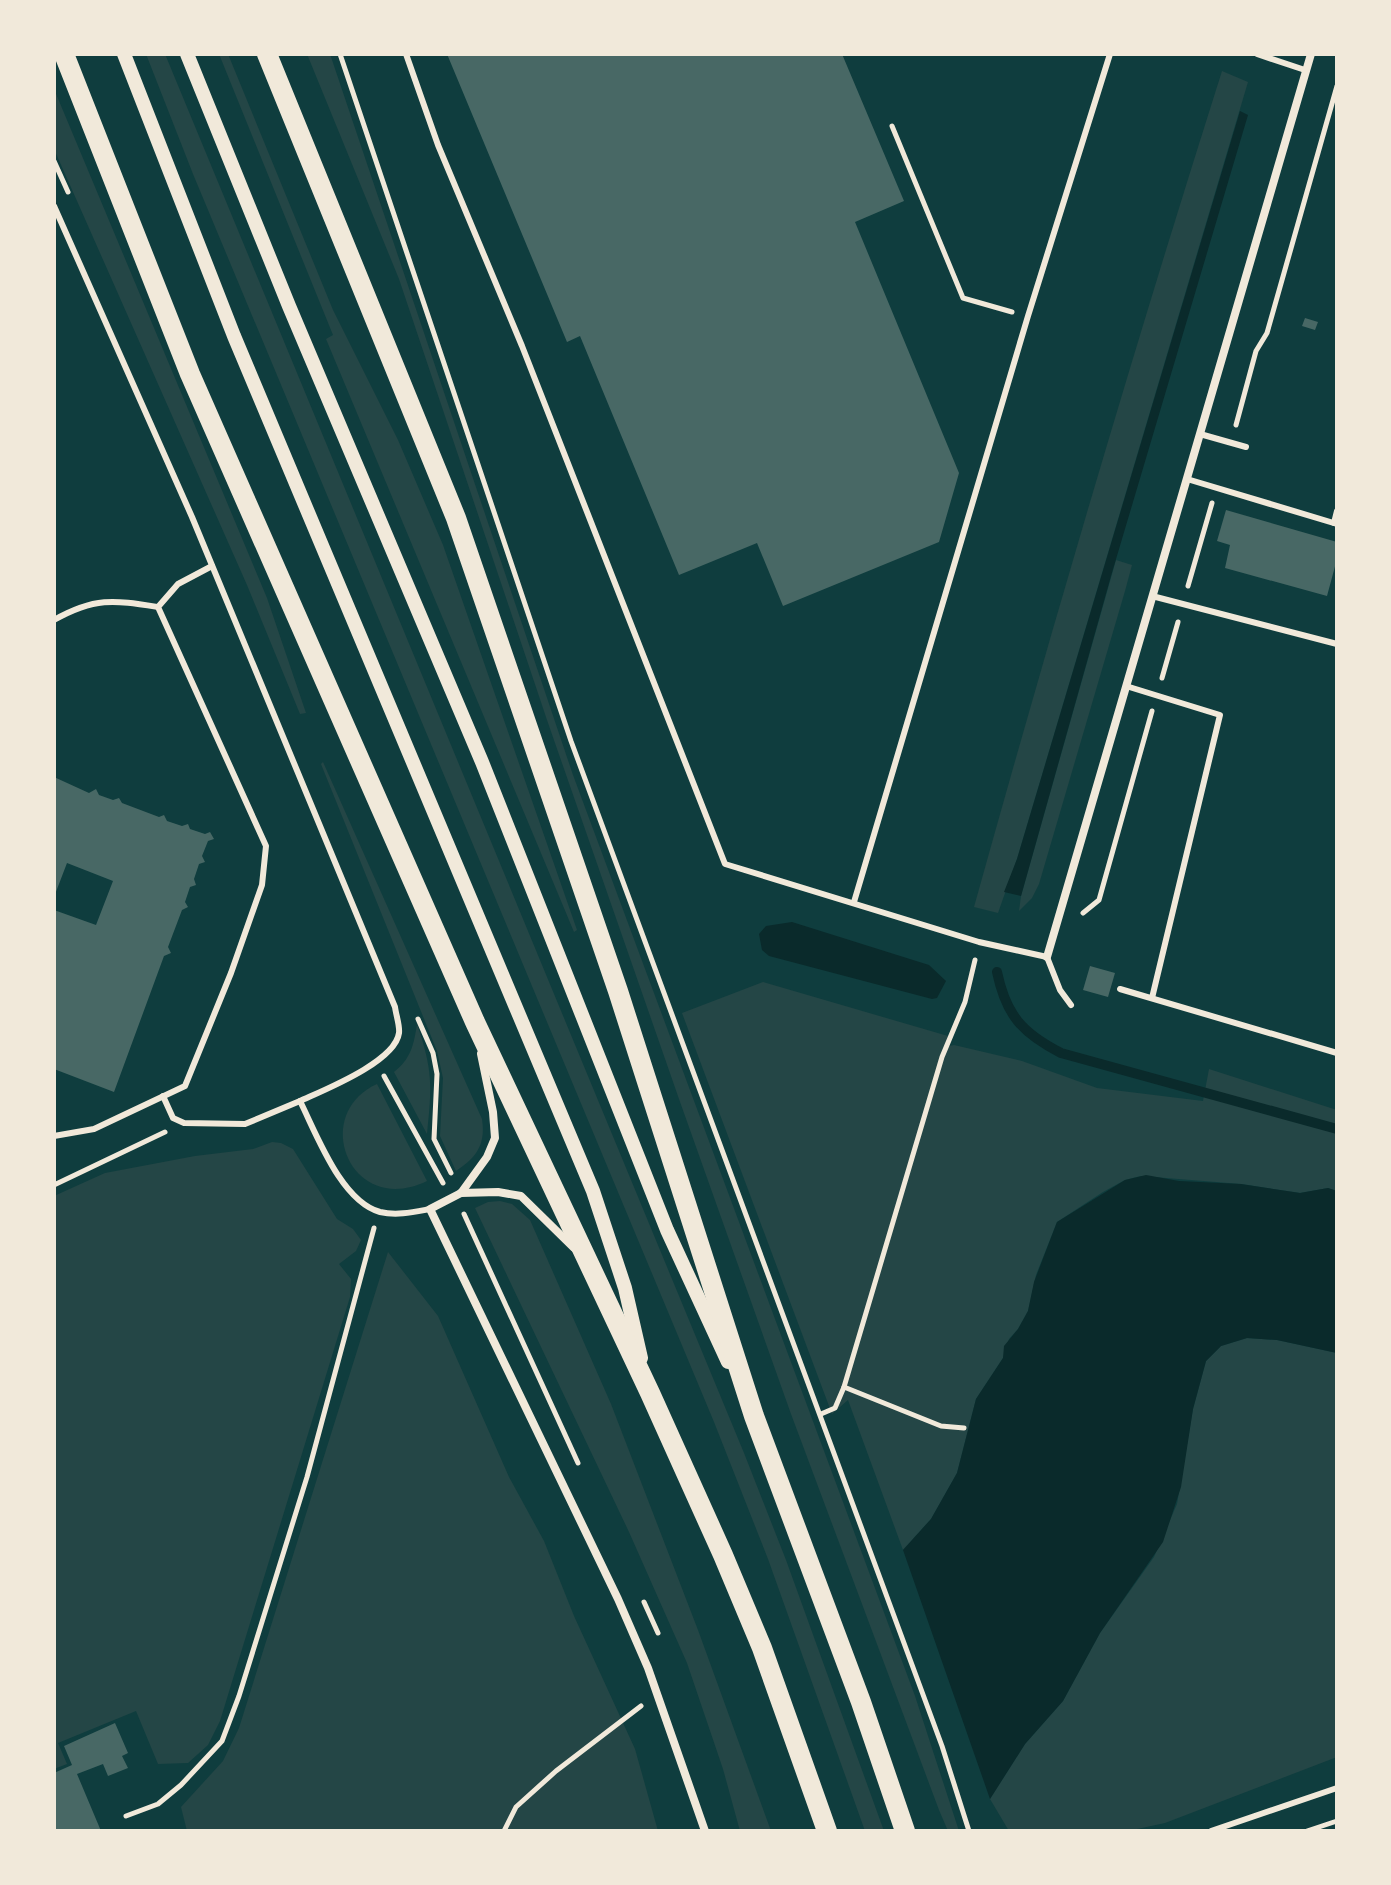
<svg xmlns="http://www.w3.org/2000/svg" width="1391" height="1885" viewBox="0 0 1391 1885" font-family="'Varela Round',sans-serif">
<style>
.green{fill:#244646}
.water{fill:#0a2a2b}
.lines{fill:none;stroke-linecap:round;stroke-linejoin:round}
.stream{stroke:#0a2a2b;stroke-width:10}
.building{fill:#486865}
.path{stroke:#f1e9da;stroke-width:5}
.service{stroke:#f1e9da;stroke-width:6}
.minor{stroke:#f1e9da;stroke-width:8}
.tertiary{stroke:#f1e9da;stroke-width:14}
.primary{stroke:#f1e9da;stroke-width:20}
</style>
<rect width="100%" height="100%" fill="#0f3d3e"/>
<g class="green">
<polygon points="146,54 165,54 744,1453 786,1560 884,1831 865,1831 768,1559 714,1422 193,174"/>
<polygon points="219,54 228,54 333,310 398,440 443,545 577,930 574,932 326,339 333,335"/>
<polygon points="307,54 330,54 573,775 915,1696 959,1831 948,1831 939,1810 791,1414 679,1099 547,720 399,279"/>
<path d="M1222,71L1248,82L1017,859L998,913L974,907C1052,627 1134,348 1222,71Z"/>
<polygon points="54,89 267,598 306,713 300,714 247,585 54,149"/>
<polygon points="1116,560 1132,565 1125,591 1039,884 1032,898 1019,911 1021,896"/>
<path d="M323,762L482,1119C486,1145 476,1158 456,1171L440,1136L443,1078L437,1051L321,764Z"/>
<polygon points="763,982 948,1036 945,1047 954,1045 1022,1061 1097,1088 1203,1101 1209,1069 1337,1110 1337,1191 1328,1188 1300,1193 1241,1184 1141,1176 1125,1180 1103,1192 1057,1222 1036,1275 1028,1311 1018,1329 1009,1339 1003,1358 976,1399 957,1473 931,1519 903,1550 848,1400 832,1414 682,1013"/>
<path d="M417,1024C433,1071 432,1086 427,1134L394,1072C411,1059 414,1044 417,1024Z"/>
<path d="M377,1084L427,1181C351,1218 309,1115 377,1084Z"/>
<polygon points="272,1142 281,1143 293,1149 337,1219 353,1229 361,1240 356,1251 339,1264 351,1279 350,1297 220,1721 208,1745 188,1763 158,1764 136,1711 58,1743 67,1764 54,1769 54,1196 105,1173 195,1156 253,1149"/>
<polygon points="500,1201 512,1204 530,1220 611,1404 698,1630 771,1831 740,1831 723,1769 687,1663 629,1532 475,1208 488,1202"/>
<polygon points="388,1252 438,1316 509,1477 544,1541 574,1616 635,1749 658,1831 187,1831 181,1807 223,1761 239,1728"/>
<polygon points="1247,1338 1277,1340 1337,1353 1337,1757 1165,1823 1128,1831 1009,1831 990,1799 1025,1744 1063,1701 1100,1633 1154,1557 1177,1504 1193,1409 1206,1361 1221,1346"/>
</g>
<g class="water">
<polygon points="1240,111 1248,115 1111,576 1021,896 1004,892 1017,859"/>
<polygon points="792,922 929,965 946,981 937,998 932,999 769,956 762,950 759,934 766,926"/>
<polygon points="1146,1175 1179,1181 1241,1184 1300,1193 1328,1188 1337,1191 1337,1353 1277,1340 1247,1338 1221,1346 1206,1361 1193,1409 1181,1487 1163,1542 1100,1633 1063,1701 1025,1744 990,1799 903,1550 931,1519 957,1473 976,1399 1003,1358 1004,1346 1018,1329 1028,1311 1034,1282 1057,1222 1125,1180"/>
</g>
<g class="lines">
<path class="stream" d="M997,972C1006,1015 1022,1033 1061,1053L1337,1129"/>
</g>
<g class="building">
<polygon points="447,54 842,54 904,201 855,222 959,473 939,542 783,606 757,543 679,575 580,336 567,342"/>
<polygon points="1305,318 1318,322 1315,330 1302,326"/>
<polygon points="1226,510 1337,542 1337,559 1327,596 1225,568 1230,545 1217,541"/>
<polygon points="54,777 89,793 96,789 99,795 113,800 119,798 122,803 159,817 164,815 167,821 182,826 188,824 190,829 205,834 210,832 214,839 208,841 202,856 205,862 199,864 194,879 196,885 190,887 185,902 188,907 182,910 168,947 171,953 164,956 114,1092 54,1069 54,910 96,925 113,881 67,863 54,897"/>
<polygon points="1090,966 1115,973 1108,997 1083,990"/>
<polygon points="115,1723 128,1753 122,1756 128,1768 108,1776 103,1764 77,1774 101,1831 54,1831 54,1773 72,1765 64,1746"/>
</g>
<g class="lines">
<g class="path">
<polyline points="340,54 571,741 942,1746 969,1831"/>
<polyline points="892,126 963,298 1012,312"/>
<polyline points="54,161 68,192"/>
<polyline points="1236,425 1256,351 1267,333 1337,86"/>
<polyline points="1188,586 1212,503"/>
<polyline points="1162,678 1178,622"/>
<polyline points="1083,913 1099,900 1152,711"/>
<polyline points="418,1019 433,1053 437,1074 434,1139 451,1173"/>
<polyline points="384,1076 443,1183"/>
<polyline points="54,1185 165,1132"/>
<polyline points="464,1214 578,1463"/>
<polyline points="844,1387 941,1426 964,1428"/>
<polyline points="821,1414 835,1408 844,1387 942,1057 965,1002 975,960"/>
<polyline points="644,1602 658,1633"/>
<polyline points="126,1816 158,1804 181,1785 222,1741 239,1696 307,1477 374,1228"/>
<polyline points="504,1831 516,1807 556,1771 641,1706"/>
<polyline points="1307,1831 1337,1821"/>
</g>
<g class="service">
<polyline points="406,54 438,145 522,346 725,864 979,942 1047,957 1060,990 1071,1005"/>
<polyline points="1257,54 1305,70"/>
<path d="M54,206L192,517L395,1007C396,1015 400,1026 399,1033C395,1062 324,1090 300,1101C317,1135 341,1201 380,1212C397,1216 414,1212 430,1209"/>
<polyline points="1200,434 1246,447"/>
<polyline points="1187,479 1337,524"/>
<polyline points="1334,523 1337,511"/>
<polyline points="1152,596 1337,644"/>
<path d="M54,620C95,597 113,600 158,607"/>
<polyline points="1126,686 1220,715 1152,998"/>
<polyline points="854,902 1028,316 1110,54"/>
<polyline points="1120,989 1337,1053"/>
<polyline points="163,1096 173,1118 184,1123 245,1124 300,1101"/>
<polyline points="54,1136 94,1129 185,1086 231,973 262,885 266,846 158,607 178,584 212,566"/>
<polyline points="1211,1831 1337,1788"/>
</g>
<g class="minor">
<polyline points="1047,957 1311,54"/>
<polyline points="481,1054 493,1112 495,1138 487,1157 461,1193 430,1209 618,1599 648,1668 705,1831"/>
<polyline points="461,1193 498,1192 521,1196 574,1248"/>
</g>
<g class="tertiary">
<polyline points="124,54 234,336 593,1191 625,1288 641,1358"/>
<polyline points="187,54 289,306 482,762 667,1230 728,1362"/>
</g>
<g class="primary">
<polyline points="64,54 190,374 475,1022 650,1393 723,1555 762,1648 827,1831"/>
<polyline points="267,54 456,518 618,991 754,1416 861,1702 905,1831"/>
</g>
</g>
<rect width="1391" height="1885" fill="none" stroke="#f1e9da" stroke-width="112"/>
</svg>
